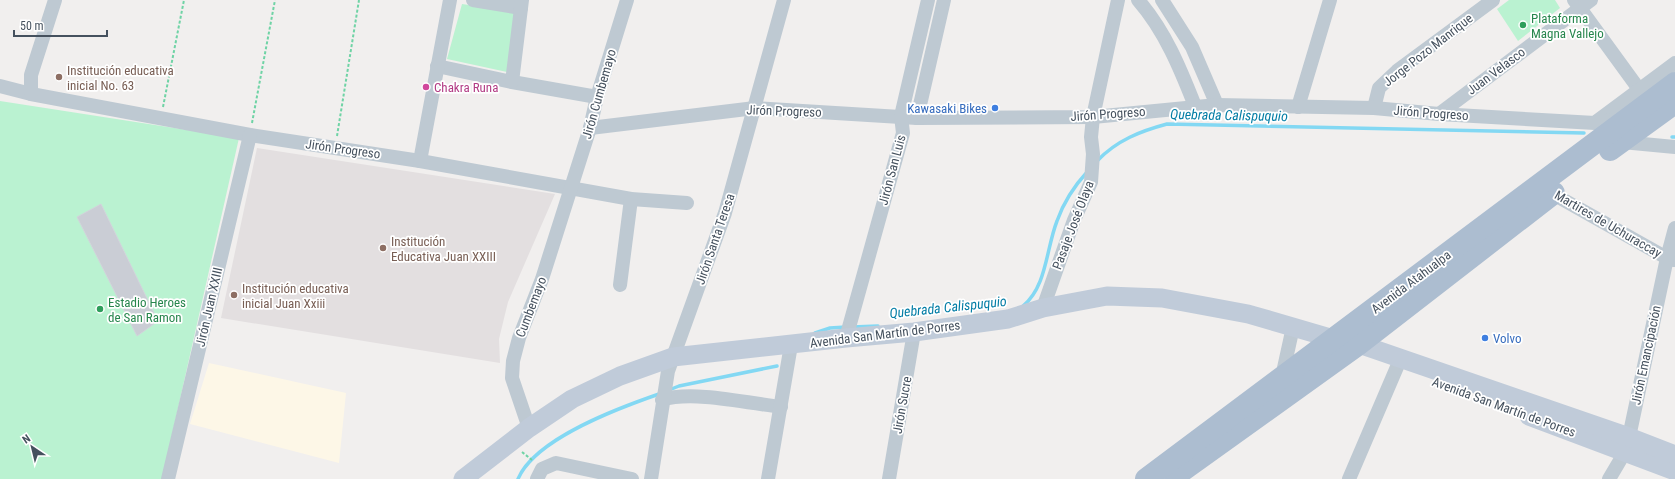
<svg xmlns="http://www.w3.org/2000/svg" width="1675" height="479" viewBox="0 0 1675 479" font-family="'Roboto Condensed',sans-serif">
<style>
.commercial{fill:#fdf7e7}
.education{fill:#e3dfe0}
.green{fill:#baf2d1}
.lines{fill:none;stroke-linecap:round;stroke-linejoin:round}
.stream{stroke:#83d8f3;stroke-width:3.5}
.building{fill:#cacdd5;stroke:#d2d4db}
.path{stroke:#6fd3a5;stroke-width:2;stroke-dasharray:3 2;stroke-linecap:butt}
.street{stroke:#bec9d2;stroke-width:14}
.secondary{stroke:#c0cbd9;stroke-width:19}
.primary{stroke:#acbdd0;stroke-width:22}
.leisure-dot{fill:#2e9e5b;stroke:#fff;stroke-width:1.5}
.education-dot{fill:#8d6e63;stroke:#fff;stroke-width:1.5}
.hotel-dot{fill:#d1479c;stroke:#fff;stroke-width:1.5}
.shop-dot{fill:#3f7fe0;stroke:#fff;stroke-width:1.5}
.labels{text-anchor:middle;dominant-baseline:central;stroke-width:3.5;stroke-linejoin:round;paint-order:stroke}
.leisure-label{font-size:13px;fill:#27864d;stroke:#fff;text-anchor:start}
.street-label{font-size:13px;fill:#45515e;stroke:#fff}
.education-label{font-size:13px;fill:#785e54;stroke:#fff;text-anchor:start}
.hotel-label{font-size:13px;fill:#b23c85;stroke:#fff;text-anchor:start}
.shop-label{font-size:13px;fill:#366cbe;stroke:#fff;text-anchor:end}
.water-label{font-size:14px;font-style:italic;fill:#037da5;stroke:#fff}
</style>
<rect width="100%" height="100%" fill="#f1efee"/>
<polygon class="commercial" points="209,363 346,393 339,463 190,424"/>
<polygon class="education" points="257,148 555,194 508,302 499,339 500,363 221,318"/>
<g class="green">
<polygon points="1509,0 1555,0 1560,8 1518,41 1497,9"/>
<polygon points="462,4 515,12 507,72 447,59"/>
<polygon points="0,101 239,138 162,479 0,479"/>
</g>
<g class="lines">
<g class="stream">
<polyline points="1672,137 1675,137"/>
<path d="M1097,161C1117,140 1141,131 1167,124L1584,133"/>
<path d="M1023,306C1047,286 1046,249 1057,221C1063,204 1075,185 1088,171"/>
<polyline points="852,327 878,326"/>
<polyline points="815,333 830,328 846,327"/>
<polyline points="669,390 679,386 777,366"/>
<path d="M518,479C535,438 621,407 662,393"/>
</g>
</g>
<polygon class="building" points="101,204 158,321 137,336 77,217"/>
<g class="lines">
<g class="path">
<polyline points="163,107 184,0"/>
<polyline points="252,123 275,0"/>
<polyline points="337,136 359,0"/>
<polyline points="522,452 532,460"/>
</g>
<g class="street">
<polyline points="473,0 521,8"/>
<path d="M1138,0C1165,31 1180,68 1195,106"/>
<polyline points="1162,0 1192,47 1217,105"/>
<polyline points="1574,0 1649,103"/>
<polyline points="437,66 512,82 597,97"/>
<polyline points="512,82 522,0"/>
<polyline points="0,86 31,94 250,135 420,161 631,199 687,203"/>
<polyline points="31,94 31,75 55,0"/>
<polyline points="1298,107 1330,0"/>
<polyline points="1374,108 1379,88 1397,71 1493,0"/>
<polyline points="1439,114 1591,0"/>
<polyline points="917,118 944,0"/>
<polyline points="1597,121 1675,63"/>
<polyline points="590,128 755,108 917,118 1093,117 1217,105 1374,108 1439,114 1595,123 1625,118"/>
<polyline points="1622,142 1675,147"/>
<polyline points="420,161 450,0"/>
<polyline points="1549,189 1553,194 1667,258 1674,260"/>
<polyline points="620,285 631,199"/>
<polyline points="1043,308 1074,220 1091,182 1093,154 1091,137 1093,117 1118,0"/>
<polyline points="846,338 903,133 901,116 928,0"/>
<polyline points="1282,377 1293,327"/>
<path d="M662,400C691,390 748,403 781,407"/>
<polyline points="529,428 512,378 513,361 519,338 542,279 590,128 597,97 627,0"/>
<polyline points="168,479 250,135"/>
<polyline points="537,479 542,469 556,463 632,479"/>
<polyline points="651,479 668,371 725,213 784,0"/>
<polyline points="768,479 791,345"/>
<polyline points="889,479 914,332"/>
<polyline points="1349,479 1397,367"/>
<polyline points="1609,479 1625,452 1629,437 1667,258 1675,228"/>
</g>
<g class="secondary">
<polyline points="1529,416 1675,471"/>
<polyline points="463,479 529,428 572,399 620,376 673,357 846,338 914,332 1008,319 1043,308 1107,296 1162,298 1248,314 1334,339 1359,344 1629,437 1675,455"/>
</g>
<g class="primary">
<polyline points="1610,150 1675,103"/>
<polyline points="1175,476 1359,344 1554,193"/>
<polyline points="1146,479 1675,83"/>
</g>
</g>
<g class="leisure-dot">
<circle cx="1523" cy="25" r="4"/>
<circle cx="100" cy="309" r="4"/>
</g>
<g class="education-dot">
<circle cx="59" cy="77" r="4"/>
<circle cx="383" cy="248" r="4"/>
<circle cx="234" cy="295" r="4"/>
</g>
<circle class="hotel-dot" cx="426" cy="87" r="4"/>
<g class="shop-dot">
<circle cx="995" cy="108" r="4"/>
<circle cx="1485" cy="338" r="4"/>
</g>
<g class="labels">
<g class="leisure-label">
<text x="1531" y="18">Plataforma<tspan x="1531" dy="15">Magna Vallejo</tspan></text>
<text x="108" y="302">Estadio Heroes<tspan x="108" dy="15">de San Ramon</tspan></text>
</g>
<g class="street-label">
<text transform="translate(1428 50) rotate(-38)">Jorge Pozo Manrique</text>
<text transform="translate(1496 71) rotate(-37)">Juan Velasco</text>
<text transform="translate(599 94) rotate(-74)">Jirón Cumbemayo</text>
<text transform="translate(784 111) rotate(2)">Jirón Progreso</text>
<text transform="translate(1431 113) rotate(4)">Jirón Progreso</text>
<text transform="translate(1108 114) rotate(-4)">Jirón Progreso</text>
<text transform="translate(343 149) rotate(8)">Jirón Progreso</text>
<text transform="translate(892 170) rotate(-75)">Jirón San Luis</text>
<text transform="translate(1608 224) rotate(30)">Martires de Uchuraccay</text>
<text transform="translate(1073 225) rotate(-69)">Pasaje José Olaya</text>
<text transform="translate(715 239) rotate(-71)">Jirón Santa Teresa</text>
<text transform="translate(1411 282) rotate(-37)">Avenida Atahualpa</text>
<text transform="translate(209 307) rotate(-77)">Jirón Juan XXIII</text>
<text transform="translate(531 307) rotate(-69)">Cumbemayo</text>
<text transform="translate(885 334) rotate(-7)">Avenida San Martín de Porres</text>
<text transform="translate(1646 355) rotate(-78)">Jirón Emancipación</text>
<text transform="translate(902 405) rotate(-80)">Jirón Sucre</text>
<text transform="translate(1504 407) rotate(20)">Avenida San Martín de Porres</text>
</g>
<g class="education-label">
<text x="67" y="70">Institución educativa<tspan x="67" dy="15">inicial No. 63</tspan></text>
<text x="391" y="241">Institución<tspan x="391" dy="15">Educativa Juan XXIII</tspan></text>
<text x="242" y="288">Institución educativa<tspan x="242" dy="15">inicial Juan Xxiii</tspan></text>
</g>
<g class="hotel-label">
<text x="434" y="87">Chakra Runa</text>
</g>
<g class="shop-label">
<text x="987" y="108">Kawasaki Bikes</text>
<text x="1493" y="338" text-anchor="start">Volvo</text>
</g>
<g class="water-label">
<text transform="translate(1229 115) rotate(1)">Quebrada Calispuquio</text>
<text transform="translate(948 307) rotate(-6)">Quebrada Calispuquio</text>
</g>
</g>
<g transform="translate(32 447) rotate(325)" stroke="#ffffff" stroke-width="3" paint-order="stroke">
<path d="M0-3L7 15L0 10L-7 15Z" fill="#45515e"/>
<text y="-6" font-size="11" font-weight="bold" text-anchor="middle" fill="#45515e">N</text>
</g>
<path d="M14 30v6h93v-6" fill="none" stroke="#45515e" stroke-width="2"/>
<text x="20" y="30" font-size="12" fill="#45515e" stroke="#ffffff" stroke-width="3" paint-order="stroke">50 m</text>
</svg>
